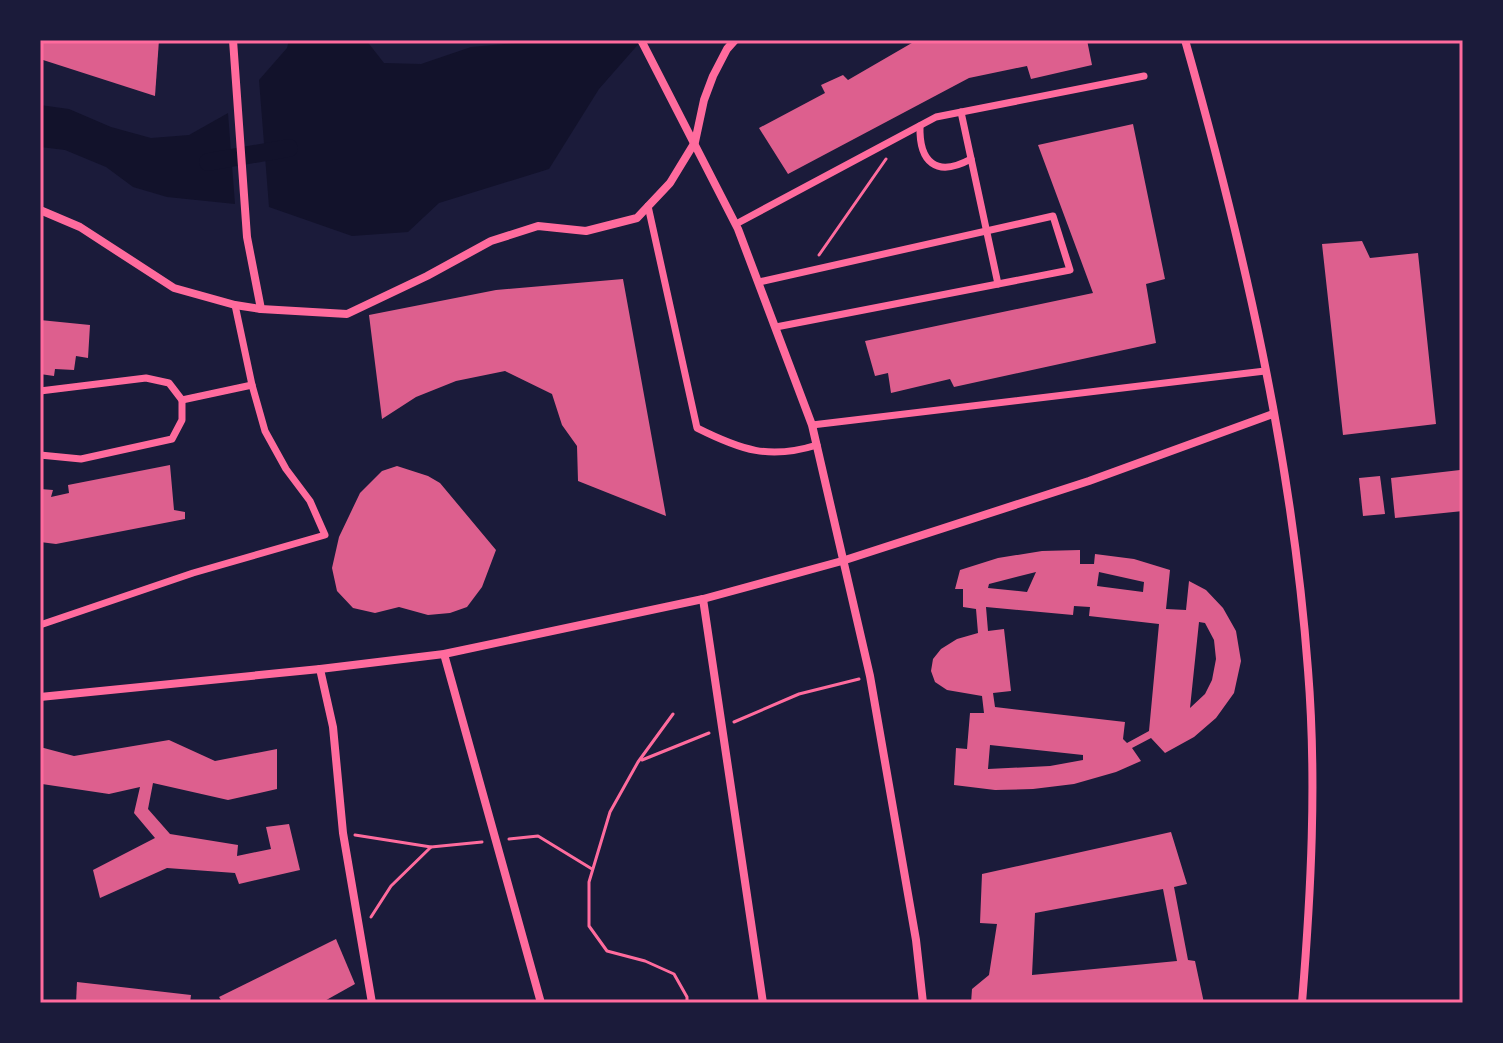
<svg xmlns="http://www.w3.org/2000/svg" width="1503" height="1043" viewBox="0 0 1503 1043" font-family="'Source Sans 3',sans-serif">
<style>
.water{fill:#12122b}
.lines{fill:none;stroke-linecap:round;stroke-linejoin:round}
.canal{stroke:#12122b;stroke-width:18}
.building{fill:#dd5f8e;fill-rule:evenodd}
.path{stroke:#ff6b9d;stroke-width:3}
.pedestrian{stroke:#ff6b9d;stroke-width:7}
.minor{stroke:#ff6b9d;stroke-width:8}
.neatline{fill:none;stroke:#ff6b9d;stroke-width:3}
</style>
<rect width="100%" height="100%" fill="#1b1b3a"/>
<g class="water">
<polygon points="289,40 366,40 384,63 421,64 471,47 550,40 642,40 599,89 549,169 439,203 408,232 352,236 269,207 259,80 287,48"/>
<polygon points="40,105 69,109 111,127 151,138 189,135 228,113 235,204 167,197 133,187 106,167 65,150 40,147"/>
</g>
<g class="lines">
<polyline class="canal" points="208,162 289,148"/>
</g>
<g class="building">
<polygon points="40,40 159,40 155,96 40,59"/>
<polygon points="917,40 1087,40 1092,65 1031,79 1027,66 969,78 788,174 759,128 825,93 821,85 843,75 848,80"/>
<polygon points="1133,124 1165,279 1146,284 1156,343 954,387 950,379 891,393 888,373 875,376 865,341 1093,293 1038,145"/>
<polygon points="1362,241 1370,258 1418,253 1436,424 1343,435 1322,244"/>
<polygon points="623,279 666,516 578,481 577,446 562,425 552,394 505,371 456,381 416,397 382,419 369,315 496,290"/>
<polygon points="40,320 90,325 88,358 76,356 74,370 55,369 54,376 40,374"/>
<polygon points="170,465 174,510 185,512 185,519 56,544 40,542 40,489 53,490 51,497 69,493 68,485"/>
<polygon points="397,466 428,476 440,483 496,550 482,587 467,607 450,613 428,615 399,607 375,613 353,608 337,591 332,568 339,537 360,493 382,471"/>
<polygon points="1460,470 1463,511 1395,518 1391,478"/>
<polygon points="1380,476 1385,514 1363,516 1359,478"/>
<path d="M1080,550V564H1094L1095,554L1134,559L1170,570L1166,609L1186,610L1189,581L1206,590L1223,608L1236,631L1241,661L1234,693L1216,718L1194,737L1165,753L1151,738L1132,748L1141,761L1116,772L1074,784L1033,789L995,790L954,785L956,748L967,749L970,713H984L982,696L947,690L935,682L931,671L933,659L941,649L957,639L978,633L976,609L963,607V589H955L960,570L998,558L1042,551ZM1036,572L1027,592L988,588L989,584ZM1099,572L1144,582L1143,592L1097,586ZM1074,606L1090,607L1089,616L1159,624L1149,731L1127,743L1123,739L1125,722L995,707L993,693L1011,691L1004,629L988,631L986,607L1073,615ZM1199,622L1205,623L1214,640L1216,659L1212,680L1205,694L1190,708ZM990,745L1083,755V760L1050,766L988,769Z"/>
<polygon points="169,740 215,761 277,749 277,789 228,800 153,783 148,809 170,834 238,845 237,856 271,849 266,827 289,824 300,870 239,884 235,873 167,868 100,898 93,870 155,838 134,813 140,787 109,794 42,784 40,747 74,756"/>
<path d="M1171,832L1187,884L1174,887L1188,960L1195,961L1204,1003H971L972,989L989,975L997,924L980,923L982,874ZM1163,889L1177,961L1032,975L1035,913Z"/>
<polygon points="336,939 355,984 321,1003 223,1003 219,997"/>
<polygon points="77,982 191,995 190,1003 76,1003"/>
</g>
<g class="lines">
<g class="path">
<polyline points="819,255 886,159"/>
<polyline points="673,714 638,762 610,812 589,882 589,926 607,951 645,961 674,974 687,997 687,1003"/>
<polyline points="734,722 799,694 859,679"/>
<polyline points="642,760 709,733"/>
<polyline points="355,835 431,847 482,842"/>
<polyline points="509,839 538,836 592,869"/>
<polyline points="371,917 391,886 431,847"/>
</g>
<g class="pedestrian">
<polyline points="961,112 998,284"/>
<path d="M920,126C919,162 936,178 971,159"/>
<path d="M648,206L697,428C741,450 769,460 817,445"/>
<polyline points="736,224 936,117 1144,76"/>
<polyline points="759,282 1053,216 1070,270 776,327"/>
<polyline points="40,391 146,378 169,383 182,400 252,385"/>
<polyline points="812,425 1265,371"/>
<polyline points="40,455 81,459 172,439 182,420 182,400"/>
<polyline points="40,625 193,573 325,535 310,501 286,469 265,431 252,385 235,305"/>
</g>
<g class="minor">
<polyline points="233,40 247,237 261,309"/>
<polyline points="641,40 738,229 812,425 870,676 916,940 923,1003"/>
<path d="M1185,40C1243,245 1292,457 1308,670C1317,781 1311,892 1302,1003"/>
<polyline points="40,210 80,227 174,288 235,305 261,309 347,314 427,276 491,241 538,226 586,231 637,218 670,183 695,142 704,100 713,76 727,49 735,40"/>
<polyline points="703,599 763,1003"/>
<polyline points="444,654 541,1003"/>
<polyline points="320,669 333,727 343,833 372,1003"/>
<polyline points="40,697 320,669 444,654 703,599 842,561 1089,481 1273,414"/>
</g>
</g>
<rect width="1503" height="1043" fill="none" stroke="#1b1b3a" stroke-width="84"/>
<rect x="42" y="42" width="1419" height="959" class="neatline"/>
</svg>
